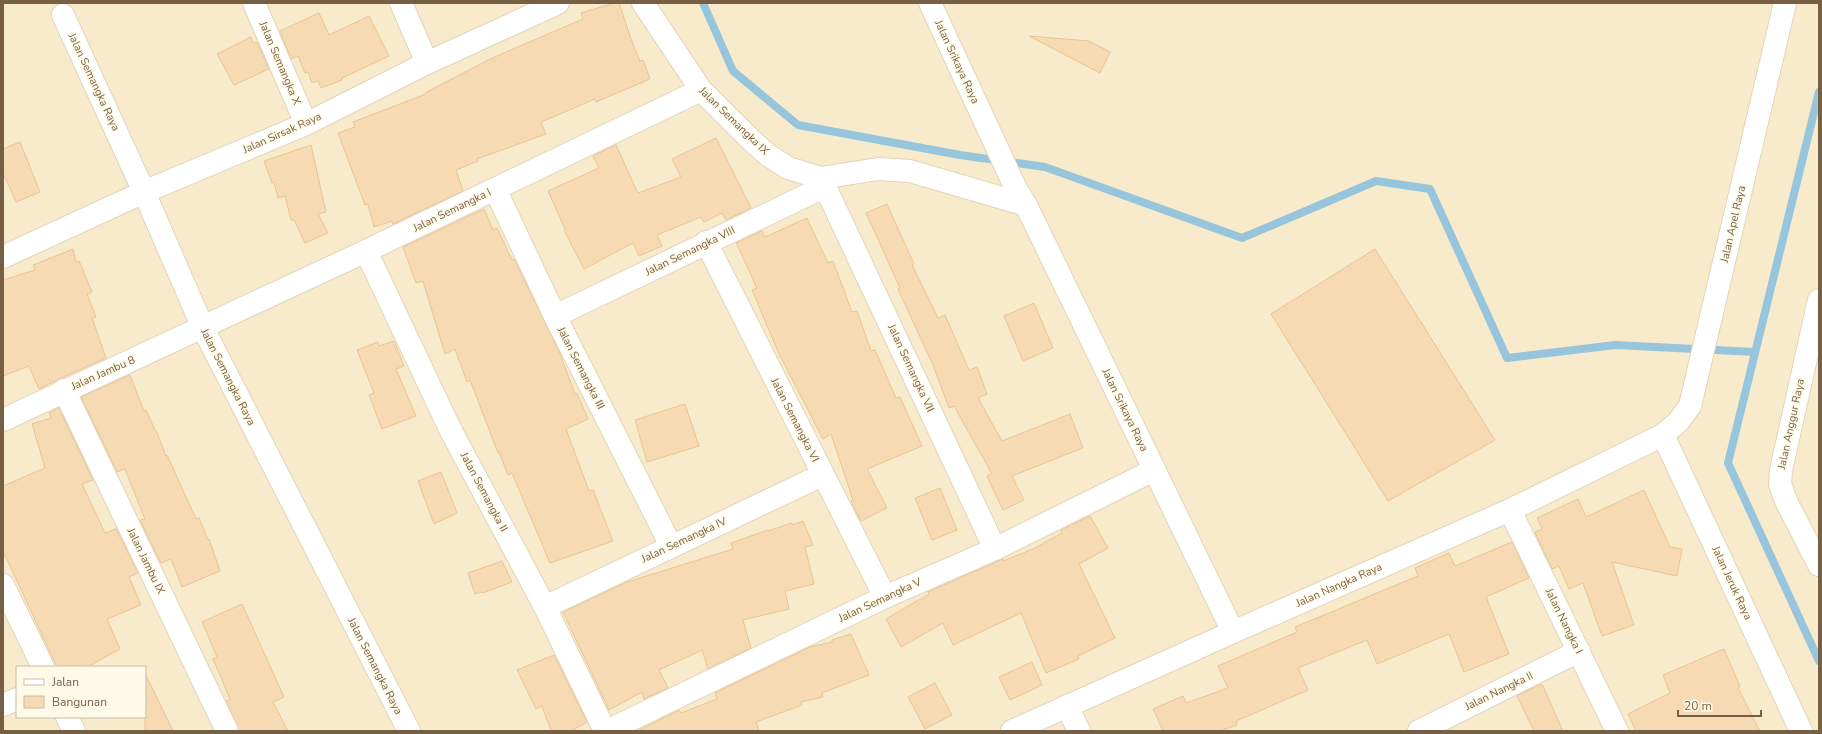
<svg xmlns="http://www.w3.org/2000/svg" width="1822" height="734" viewBox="0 0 1822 734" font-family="'Nunito Sans',sans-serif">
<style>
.residential{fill:#f7ebcc;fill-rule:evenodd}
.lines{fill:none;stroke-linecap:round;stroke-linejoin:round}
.stream{stroke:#97c5dc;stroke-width:8}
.building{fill:#f6dab4;stroke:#eac492}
.street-casing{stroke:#e3d4ba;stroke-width:24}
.street{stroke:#fff;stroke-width:22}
.labels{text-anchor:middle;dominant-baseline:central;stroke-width:3;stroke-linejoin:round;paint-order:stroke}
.street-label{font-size:11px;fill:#775f44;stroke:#fffae7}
</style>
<rect width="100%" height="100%" fill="#fef8de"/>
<path class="residential" d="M3,3H1819V731H3ZM17,667H145V717H17Z"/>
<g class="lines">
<g class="stream">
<polyline points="703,3 733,71 798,125 960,155 1045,167 1242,238 1376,181 1430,189 1507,358 1615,345 1755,352"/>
<polyline points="1819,92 1728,463 1819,661"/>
</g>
</g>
<g class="building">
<polygon points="614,3 619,3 631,39 640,61 643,60 650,79 596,102 595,99 541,122 546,134 477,159 478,161 456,170 463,191 393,224 392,221 374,227 368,204 365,205 338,133 355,127 353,122 426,94 425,93 490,59 583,19 581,13"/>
<polygon points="319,13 329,35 369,16 389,56 342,78 342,80 321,88 318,81 312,83 308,72 305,73 298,56 291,59 280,31"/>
<polygon points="1029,36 1089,41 1110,52 1100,73"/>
<polygon points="251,37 253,43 257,42 269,69 234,85 217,54"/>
<polygon points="716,138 751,208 726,220 722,213 704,222 701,217 657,235 662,246 639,256 633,243 584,269 564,230 565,229 548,191 599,168 593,156 616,145 638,193 681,177 672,159"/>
<polygon points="20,142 40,192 16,202 3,173 3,149"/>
<polygon points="311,145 326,212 318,214 328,233 305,243 294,220 291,220 285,196 278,198 274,182 272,183 264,161"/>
<polygon points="887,204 914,264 912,265 938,318 945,315 969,370 977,367 987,394 978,398 1002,441 1070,414 1083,448 1012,476 1024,500 1003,510 987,476 992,474 954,406 949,408 933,365 898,289 900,288 866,213"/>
<polygon points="484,209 493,230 497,228 512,260 514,259 559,351 575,394 577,393 588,419 566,429 589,491 593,490 613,541 550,563 512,473 508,475 499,452 498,453 470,380 467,382 455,349 445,354 423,281 416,283 403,247"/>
<polygon points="807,218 828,263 833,261 852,312 857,311 871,351 875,350 896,398 900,397 922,446 867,469 887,508 861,521 851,501 853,500 831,434 823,439 779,354 752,290 757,288 736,243 762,231 765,237"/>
<polygon points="73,249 76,262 79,261 92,292 87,294 96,317 92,318 106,358 59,379 39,389 29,366 3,376 3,280 35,270 33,265"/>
<polygon points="1375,249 1495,440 1388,501 1271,314"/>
<polygon points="1034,303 1053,348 1023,361 1004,316"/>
<polygon points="394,341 404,366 396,369 416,416 382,429 369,395 374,393 357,350 378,342 379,346"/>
<polygon points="130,375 144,411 146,410 155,430 156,430 166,456 167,455 196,519 199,518 208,540 209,539 220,571 182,587 171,559 161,563 140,520 145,519 125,469 117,472 81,397"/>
<polygon points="685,404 699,446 647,462 635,420"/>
<polygon points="59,408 93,480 82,484 105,533 116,529 138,573 129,577 141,605 107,619 120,649 87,667 57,667 3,551 3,486 45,468 32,424 51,418 49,413"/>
<polygon points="441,472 457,513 434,524 418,481"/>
<polygon points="940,488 957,530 932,540 915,498"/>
<polygon points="1644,490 1670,547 1682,549 1677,576 1612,562 1634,625 1602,636 1583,583 1569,589 1559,566 1552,569 1535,532 1542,529 1537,518 1578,499 1586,517"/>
<polygon points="1090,516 1108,548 1079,564 1115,638 1078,656 1079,659 1046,673 1021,613 953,645 943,623 901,647 886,619 929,594 928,592 1003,559 1003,561 1033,549 1062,533 1061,530"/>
<polygon points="803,521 813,545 805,547 814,584 785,591 789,609 743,620 751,648 708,669 702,650 659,670 668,688 644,699 642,692 609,710 563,612 627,582 733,549 731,543 768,530 768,531 792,523 792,525"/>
<polygon points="1512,542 1529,578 1486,597 1509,654 1464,672 1449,634 1377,664 1367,640 1298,668 1308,690 1236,721 1237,725 1220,731 1163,731 1153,709 1183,696 1186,703 1228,688 1218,666 1297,632 1295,627 1418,576 1415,568 1449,553 1455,566"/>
<polygon points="502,561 512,582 483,593 482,592 475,594 468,573"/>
<polygon points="242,604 284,697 273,702 288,731 239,731 226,701 230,699 213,659 217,657 202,622"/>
<polygon points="851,634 869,675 822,693 823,697 801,702 802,705 756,722 759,731 638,731 679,710 681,713 717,699 715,693 810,647 832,642 832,640"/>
<polygon points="1724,649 1740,686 1738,688 1760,731 1636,731 1628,714 1670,693 1663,675"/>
<polygon points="554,655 587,722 571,731 551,731 542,706 536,709 517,670"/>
<polygon points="1032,662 1042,685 1010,700 999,677"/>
<polygon points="145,673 173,731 145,731"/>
<polygon points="935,683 952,715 925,729 908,697"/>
<polygon points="1542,684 1563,731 1534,731 1517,696"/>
</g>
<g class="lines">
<defs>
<g id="street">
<polyline points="254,3 306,124"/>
<polyline points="401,3 427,63"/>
<polyline points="643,3 701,90 751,140 768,155 788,168 821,178 878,169 910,171 1026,205"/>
<polyline points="930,3 1016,189 1026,205 1233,632"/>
<polyline points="63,15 144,192 203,328 409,731"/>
<polyline points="821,178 995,549"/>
<polyline points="495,189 555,316 671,546"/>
<polyline points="706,242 885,597"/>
<polyline points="366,251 451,431 545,607 605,731"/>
<polyline points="3,257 144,192 306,124 427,63 558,3"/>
<polyline points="1819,300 1781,470 1780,484 1786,501 1819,565"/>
<polyline points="555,316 826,186"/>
<polyline points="64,390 227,731"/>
<polyline points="3,420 366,251 701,90"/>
<polyline points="1663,435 1801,731"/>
<polyline points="1510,510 1617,731"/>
<polyline points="3,585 43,667"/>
<polyline points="545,607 822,475"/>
<polyline points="3,705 17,699"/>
<polyline points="1067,706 1079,731"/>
<polyline points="67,717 74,731"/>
<polyline points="607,731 885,597 995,549 1154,470"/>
<polyline points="1012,731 1233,632 1510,510 1663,435 1678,422 1690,406 1785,3"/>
<polyline points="1419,731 1579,651"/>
</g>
</defs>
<use href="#street" class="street-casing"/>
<use href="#street" class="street"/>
</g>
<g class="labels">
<g class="street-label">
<text transform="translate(957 62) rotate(65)">Jalan Srikaya Raya</text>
<text transform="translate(280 63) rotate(67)">Jalan Semangka X</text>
<text transform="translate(94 82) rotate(65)">Jalan Semangka Raya</text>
<text transform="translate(734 121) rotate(44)">Jalan Semangka IX</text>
<text transform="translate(282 133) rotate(-24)">Jalan Sirsak Raya</text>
<text transform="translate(452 210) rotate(-26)">Jalan Semangka I</text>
<text transform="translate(1733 224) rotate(-77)">Jalan Apel Raya</text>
<text transform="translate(690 251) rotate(-26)">Jalan Semangka VIII</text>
<text transform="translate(581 368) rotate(63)">Jalan Semangka III</text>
<text transform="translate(911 368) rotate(65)">Jalan Semangka VII</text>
<text transform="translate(103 373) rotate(-24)">Jalan Jambu 8</text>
<text transform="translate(228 377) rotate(63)">Jalan Semangka Raya</text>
<text transform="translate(1125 410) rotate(64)">Jalan Srikaya Raya</text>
<text transform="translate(795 420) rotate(63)">Jalan Semangka VI</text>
<text transform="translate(1791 424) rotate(-78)">Jalan Anggur Raya</text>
<text transform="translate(484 492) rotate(62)">Jalan Semangka II</text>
<text transform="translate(684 540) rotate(-25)">Jalan Semangka IV</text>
<text transform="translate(146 561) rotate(64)">Jalan Jambu IX</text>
<text transform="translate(1732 583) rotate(65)">Jalan Jeruk Raya</text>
<text transform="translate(1339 585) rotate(-24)">Jalan Nangka Raya</text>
<text transform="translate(880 600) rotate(-25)">Jalan Semangka V</text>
<text transform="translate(1564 621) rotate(64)">Jalan Nangka I</text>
<text transform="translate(375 666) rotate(63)">Jalan Semangka Raya</text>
<text transform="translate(1499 691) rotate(-26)">Jalan Nangka II</text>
</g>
</g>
<rect width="1822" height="734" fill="none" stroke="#775f44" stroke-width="8"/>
<rect x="16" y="666" width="130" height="52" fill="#fffae7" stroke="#c9bca6"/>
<rect x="24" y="679" width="20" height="6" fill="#ffffff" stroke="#c9bca6"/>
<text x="52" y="686" font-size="12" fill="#775f44">Jalan</text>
<rect x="24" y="696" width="20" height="12" fill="#f6dab4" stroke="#c9bca6"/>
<text x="52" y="706" font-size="12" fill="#775f44">Bangunan</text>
<path d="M1678 710v6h83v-6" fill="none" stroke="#775f44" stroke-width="2"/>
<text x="1684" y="710" font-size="12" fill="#775f44" stroke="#fffae7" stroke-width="3" paint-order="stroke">20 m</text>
</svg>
